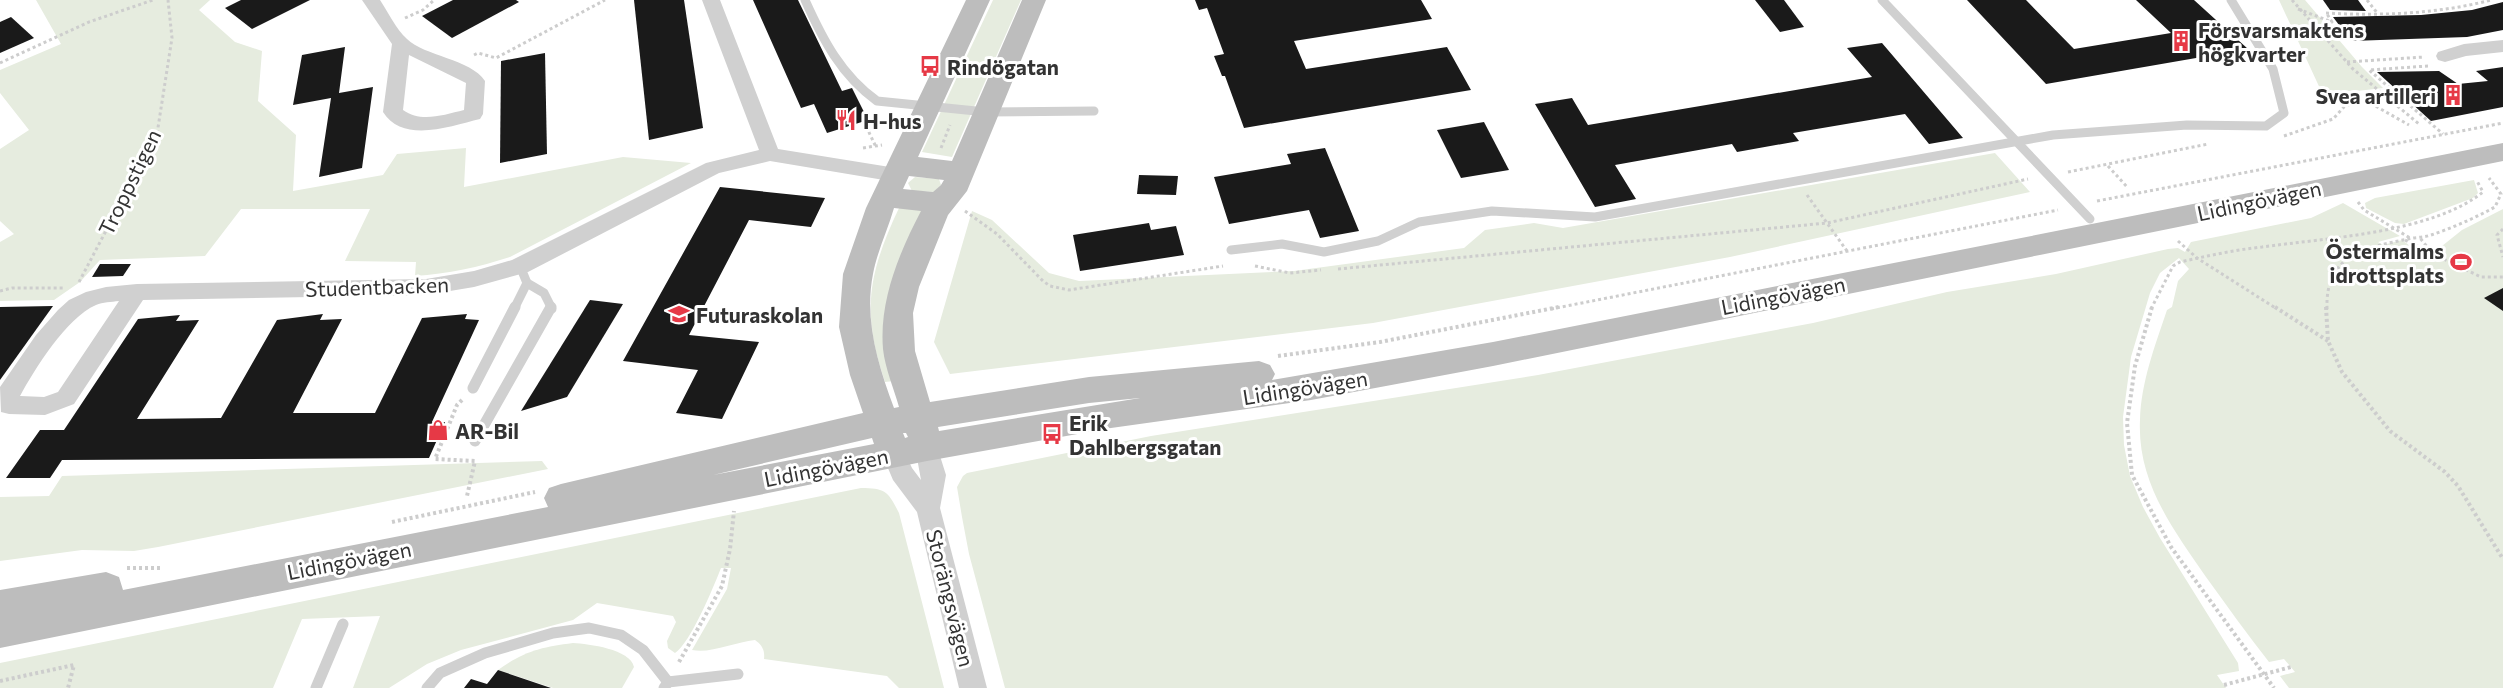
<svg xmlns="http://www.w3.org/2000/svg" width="2503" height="688" viewBox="0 0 2503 688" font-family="Commissioner,sans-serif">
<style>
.green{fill:#e6ecdf}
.building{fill:#1a1a1a}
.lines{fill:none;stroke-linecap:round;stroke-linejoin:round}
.path-far1{stroke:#cdcdcd;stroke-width:3;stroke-dasharray:3 3;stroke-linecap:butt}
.path{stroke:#cdcdcd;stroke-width:4;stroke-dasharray:3 3;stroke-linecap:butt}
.lane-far1{stroke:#d0d0d0;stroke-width:9}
.lane{stroke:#d0d0d0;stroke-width:11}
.street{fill:#d0d0d0;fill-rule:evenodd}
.secondary{fill:#bdbdbd;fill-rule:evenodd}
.labels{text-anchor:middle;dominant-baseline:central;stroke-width:6;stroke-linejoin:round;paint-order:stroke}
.poi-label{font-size:21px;font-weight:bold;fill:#333;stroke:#fff;text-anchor:start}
.street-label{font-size:21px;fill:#333;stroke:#fff}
</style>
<rect width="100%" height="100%" fill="#fff"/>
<g class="green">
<path d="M36,0H210L199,10L235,42L262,51L258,101L296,135L293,191L383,175L397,154L466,148L464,187L623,157L691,163L510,257C479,267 448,274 415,276L416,262L345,261L370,209H241L205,256L100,260L80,282L54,300L0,301V242L14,234L0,221V149L29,130L0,93V70L61,44Z"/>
<polygon points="993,0 1021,0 952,157 922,152"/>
<polygon points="2279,0 2305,0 2362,67 2383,88 2323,95"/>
<polygon points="1995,153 2030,192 1730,257 1373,323 950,374 934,342 972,211 992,220 1049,273 1079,281 1294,271 1464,248 1485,230 1534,223 1563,228"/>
<polygon points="915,177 939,179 941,185 934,192 912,191 908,183"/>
<polygon points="2474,180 2478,193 2473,198 2404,224 2395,223 2366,208 2365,203 2375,198"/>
<path d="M2343,203L2400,236L2378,242L2383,245L2402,240L2427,258L2462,230L2503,209V688H2289L2280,676L2295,672L2284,659L2269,662C2247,634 2227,606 2206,577C2173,529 2137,482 2140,420C2141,382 2155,346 2167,310L2172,307L2178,281L2189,269L2179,258L2160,273L2150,293L2131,357L2123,417L2124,445L2130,476L2143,507L2160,538L2238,663L2239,671L2217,675L2226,688H1005L969,554L962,517L957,487L963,476L967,473L1151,436L1538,375L1813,323L1947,292L2056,274L2168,249L2178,248L2185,252L2191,242L2311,218Z"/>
<path d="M899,208L929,211L894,381L885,382C861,312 868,274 899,208Z"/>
<polygon points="542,461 548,469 158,547 134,551 82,550 0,561 0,497 49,496 62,476"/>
<path d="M861,488C885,488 888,491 899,513L944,688H899L887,676L764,659C765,650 762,645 755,640C735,642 710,654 692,650L727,589L731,568H721C714,586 690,644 675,653L668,648L667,641L676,622L673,616L597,603L573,620L461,650L427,664L389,688H353L380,616L302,619L273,688H0V663Z"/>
<path d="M573,643C589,644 630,649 634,667L622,688H553L498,670C524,651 542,647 573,643Z"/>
</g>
<g class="building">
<polygon points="241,0 310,0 252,29 225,8"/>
<polygon points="453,0 516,0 519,2 452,38 422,16"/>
<polygon points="634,0 684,0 703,128 649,140"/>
<polygon points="753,0 798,0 842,91 852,88 868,120 827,133 814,104 801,108"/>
<polygon points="1195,0 1421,0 1432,19 1294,41 1306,69 1447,47 1471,90 1244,128 1225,76 1222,76 1214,56 1224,54 1207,8 1199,10"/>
<polygon points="1755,0 1784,0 1804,27 1780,32"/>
<polygon points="1967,0 2026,0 2074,49 2171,33 2136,0 2194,0 2248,49 2046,84"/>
<polygon points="2323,0 2358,0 2366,11 2330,10"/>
<polygon points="2503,2 2503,30 2467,37 2351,41 2333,17 2421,15 2472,10"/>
<polygon points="11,17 34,38 0,53 0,22"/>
<polygon points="1882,43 1963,138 1929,144 1905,114 1793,133 1799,141 1737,152 1732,144 1615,165 1636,199 1595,207 1535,104 1572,98 1588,125 1872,77 1847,48"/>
<polygon points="345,47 339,93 373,87 362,168 319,177 331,98 293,105 302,55"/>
<polygon points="545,53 547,154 500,163 501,61"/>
<polygon points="2503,67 2503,107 2431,121 2377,72 2439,71 2458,84 2488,81 2476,71"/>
<polygon points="1484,122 1509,170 1461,178 1437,130"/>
<polygon points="1325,148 1359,231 1320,238 1309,210 1229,224 1214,177 1291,164 1287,154"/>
<polygon points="1139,175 1178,176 1176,195 1137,194"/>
<polygon points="720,187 825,198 811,227 749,220 689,335 759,342 722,419 676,413 698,370 623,361"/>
<polygon points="1149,223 1151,230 1176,226 1184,255 1080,271 1073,235"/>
<polygon points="100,264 131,264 123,276 92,277"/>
<polygon points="2503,288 2503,311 2484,298"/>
<polygon points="590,300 623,304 567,397 521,411"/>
<polygon points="53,306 0,380 0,307"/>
<polygon points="323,314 320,320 342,319 293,413 375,413 422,318 467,314 465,319 479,320 432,422 445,422 429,458 62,460 50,478 6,478 40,430 64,430 138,319 180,315 176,321 199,320 137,419 221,418 277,320"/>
<polygon points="498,670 551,688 464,688 471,679 487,684"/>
</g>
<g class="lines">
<g class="path-far1">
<polyline points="2292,0 2353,69 2419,124"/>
<polyline points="2367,0 2378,14"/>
<polyline points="2298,9 2332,22 2327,14"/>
<path d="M2326,13C2382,16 2437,14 2491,0"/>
<polyline points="405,18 423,10 434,0"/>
<polyline points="474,55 478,53 496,58 605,0"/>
<polyline points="2347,62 2424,57"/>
<polyline points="0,63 89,22 153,0"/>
<polyline points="2428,66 2369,70 2443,134"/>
<polyline points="872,118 865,124 876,147"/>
<polyline points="2284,136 2333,119 2344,107 2355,102 2370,103 2409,125"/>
<polyline points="863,148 882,145"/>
<polyline points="941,148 950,125"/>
<polyline points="2108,166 2128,188"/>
<polyline points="2068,172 2208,144"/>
<polyline points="1807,195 1847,251"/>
<polyline points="2097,201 2503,123"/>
<polyline points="2358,202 2364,210 2410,238"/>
<polyline points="965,211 997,234 1043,281 1050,286 1069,290 1223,266"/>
<polyline points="2503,229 2497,235 2503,257"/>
<polyline points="2405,240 2433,254 2420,238"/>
<polyline points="2178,241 2197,258 2277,309"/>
<polyline points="2433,254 2481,277 2503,277"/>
<polyline points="1255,266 1290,273 1321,270"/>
<polyline points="1338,269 1827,223 2028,179"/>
<polyline points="79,282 157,134 172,38 168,0"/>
<polyline points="0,291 12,288 64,288"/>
<polyline points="1551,309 2058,210"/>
<path d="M2151,309L2173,266L2180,262C2207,256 2234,250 2262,247C2326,238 2432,233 2483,192L2477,181"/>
<path d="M2327,309C2325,255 2364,248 2408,239C2415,237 2423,238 2431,235C2452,228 2475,218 2495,207L2501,194L2489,178"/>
</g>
<g class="path">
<polyline points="2152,307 2135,366 2127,423 2132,475 2171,547 2274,688"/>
<polyline points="2275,307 2328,341"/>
<polyline points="2326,307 2328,341 2342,372 2390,431 2445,472 2458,486 2503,559"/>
<polyline points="1278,356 1380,342 1559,307"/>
<polyline points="462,400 457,405 435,459 475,461 467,496"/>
<polyline points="392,522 535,492"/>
<polyline points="127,568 161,568"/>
<polyline points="679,662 722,586 730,549 734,511"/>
<polyline points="0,681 74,665 68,688"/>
<polyline points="2224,685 2291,667"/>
</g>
<g class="lane-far1">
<path d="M805,0C823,40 841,75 877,101L986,112L1094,111"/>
<polyline points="1882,0 2090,219"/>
<polyline points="1231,250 1282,244 1324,252 1378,241 1419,222 1492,211 1595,217 2053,135 2187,125 2266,126 2284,113 2273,69 2231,0"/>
<polyline points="527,283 544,293 552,309"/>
<polyline points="514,309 527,283 520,266"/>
</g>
<g class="lane">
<polyline points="473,388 515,307"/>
<polyline points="475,441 551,307"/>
<polyline points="316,688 343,624"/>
<polyline points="427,688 440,673 485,653 553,633 589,628 621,635 643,650 668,682"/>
<polyline points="664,688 668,682 738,674"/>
</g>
<g class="street">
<path d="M362,0H380C388,12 396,29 407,39C424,56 471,59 485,81L483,114L480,119C451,126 403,144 383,112L392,44ZM409,55L466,83L464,110C443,115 421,123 403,110Z"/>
<path d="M702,0H720L778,149L896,168L903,170L906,175L903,180L896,182L770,161L719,173L528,272L474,287L426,295L143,300L74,404L45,415L9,414L1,412L0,387L36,335L58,310L69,300L86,292L106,287L137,284L426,279L474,271L512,260L706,163L759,150ZM119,301L58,392L44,397L20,396C35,369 66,318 96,305C103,302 111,302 119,301Z"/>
<polygon points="2503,40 2503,52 2466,56 2445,62 2438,60 2436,56 2438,52 2464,44"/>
<polygon points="927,437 935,440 946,475 940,508 987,688 959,688 917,512 893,480 882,454 886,447 894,444 902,447 912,468 921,480 915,447 919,440"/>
</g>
<path class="secondary" d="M966,0H990L918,157L952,161L1022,0H1046L967,191L948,215L919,287L913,313L915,351L930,402L1089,377L1259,361L1270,365L1275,374L1272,380L1493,342L2503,143V161L1493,366L1311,400L1111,428L927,461L0,648V590L106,572L119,577L123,590L548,507L544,498L549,488L561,484L863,413L850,375L839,327L843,274L866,208ZM909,176L944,180L941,185L933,192L903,189ZM894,208L921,211C899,253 879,301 883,349C885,368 894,389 899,407L894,408C878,365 864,320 873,274C877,252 888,229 894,208ZM1140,398L939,431L938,427L1089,403ZM903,433H906L908,437L905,438ZM872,438L874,444L713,475Z"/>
</g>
<defs>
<symbol id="building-bare" viewBox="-9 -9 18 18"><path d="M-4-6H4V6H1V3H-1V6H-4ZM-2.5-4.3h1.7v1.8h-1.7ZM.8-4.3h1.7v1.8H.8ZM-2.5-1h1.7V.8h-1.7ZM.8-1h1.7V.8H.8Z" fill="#e63946" stroke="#fff" stroke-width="2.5" paint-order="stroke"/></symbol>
<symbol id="bus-bare" viewBox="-9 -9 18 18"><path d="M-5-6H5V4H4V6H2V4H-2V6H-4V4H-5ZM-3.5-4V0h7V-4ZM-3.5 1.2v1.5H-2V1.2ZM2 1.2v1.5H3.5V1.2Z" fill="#e63946" stroke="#fff" stroke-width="2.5" paint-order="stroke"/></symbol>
<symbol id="restaurant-bare" viewBox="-9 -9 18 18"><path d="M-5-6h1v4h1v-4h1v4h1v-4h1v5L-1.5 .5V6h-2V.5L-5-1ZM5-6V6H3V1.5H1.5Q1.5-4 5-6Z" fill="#e63946" stroke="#fff" stroke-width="2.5" paint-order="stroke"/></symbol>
<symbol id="stadium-bare" viewBox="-9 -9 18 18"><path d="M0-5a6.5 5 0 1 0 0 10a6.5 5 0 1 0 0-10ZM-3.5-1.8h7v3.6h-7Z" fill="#e63946" stroke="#fff" stroke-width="2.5" paint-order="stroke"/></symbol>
<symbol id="school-bare" viewBox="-9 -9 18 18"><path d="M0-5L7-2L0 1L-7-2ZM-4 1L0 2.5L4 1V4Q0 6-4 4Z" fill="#e63946" stroke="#fff" stroke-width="2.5" paint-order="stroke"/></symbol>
<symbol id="shop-bare" viewBox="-9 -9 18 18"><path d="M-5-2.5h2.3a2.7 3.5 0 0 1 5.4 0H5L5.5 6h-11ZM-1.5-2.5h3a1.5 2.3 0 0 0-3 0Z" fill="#e63946" stroke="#fff" stroke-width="2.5" paint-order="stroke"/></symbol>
</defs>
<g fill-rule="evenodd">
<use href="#building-bare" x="2166" y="26" width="30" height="30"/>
<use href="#bus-bare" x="915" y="51" width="30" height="30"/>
<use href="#building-bare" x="2438" y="80" width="30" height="30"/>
<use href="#restaurant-bare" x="831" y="105" width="30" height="30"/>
<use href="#stadium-bare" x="2446" y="247" width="30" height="30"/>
<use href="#school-bare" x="664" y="299" width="30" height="30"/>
<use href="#shop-bare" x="423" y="415" width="30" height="30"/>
<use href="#bus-bare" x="1037" y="419" width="30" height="30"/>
</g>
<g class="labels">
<g class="poi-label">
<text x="2198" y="29">Försvarsmaktens<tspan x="2198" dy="24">högkvarter</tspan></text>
<text x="947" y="66">Rindögatan</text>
<text x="2436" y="95" text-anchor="end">Svea artilleri</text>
<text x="863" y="120">H-hus</text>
<text x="2444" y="250" text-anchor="end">Östermalms<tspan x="2444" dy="24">idrottsplats</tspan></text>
<text x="696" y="314">Futuraskolan</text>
<text x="1069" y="422">Erik<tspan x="1069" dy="24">Dahlbergsgatan</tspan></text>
<text x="455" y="430">AR-Bil</text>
</g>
<g class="street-label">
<text transform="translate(129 182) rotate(-64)">Troppstigen</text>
<text transform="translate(2259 200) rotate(-12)">Lidingövägen</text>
<text transform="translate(377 286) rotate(-2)">Studentbacken</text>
<text transform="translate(1783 295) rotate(-11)">Lidingövägen</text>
<text transform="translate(1305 387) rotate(-9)">Lidingövägen</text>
<text transform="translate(826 467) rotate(-11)">Lidingövägen</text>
<text transform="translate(349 560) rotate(-11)">Lidingövägen</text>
<text transform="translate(951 598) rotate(76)">Storängsvägen</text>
</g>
</g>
</svg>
